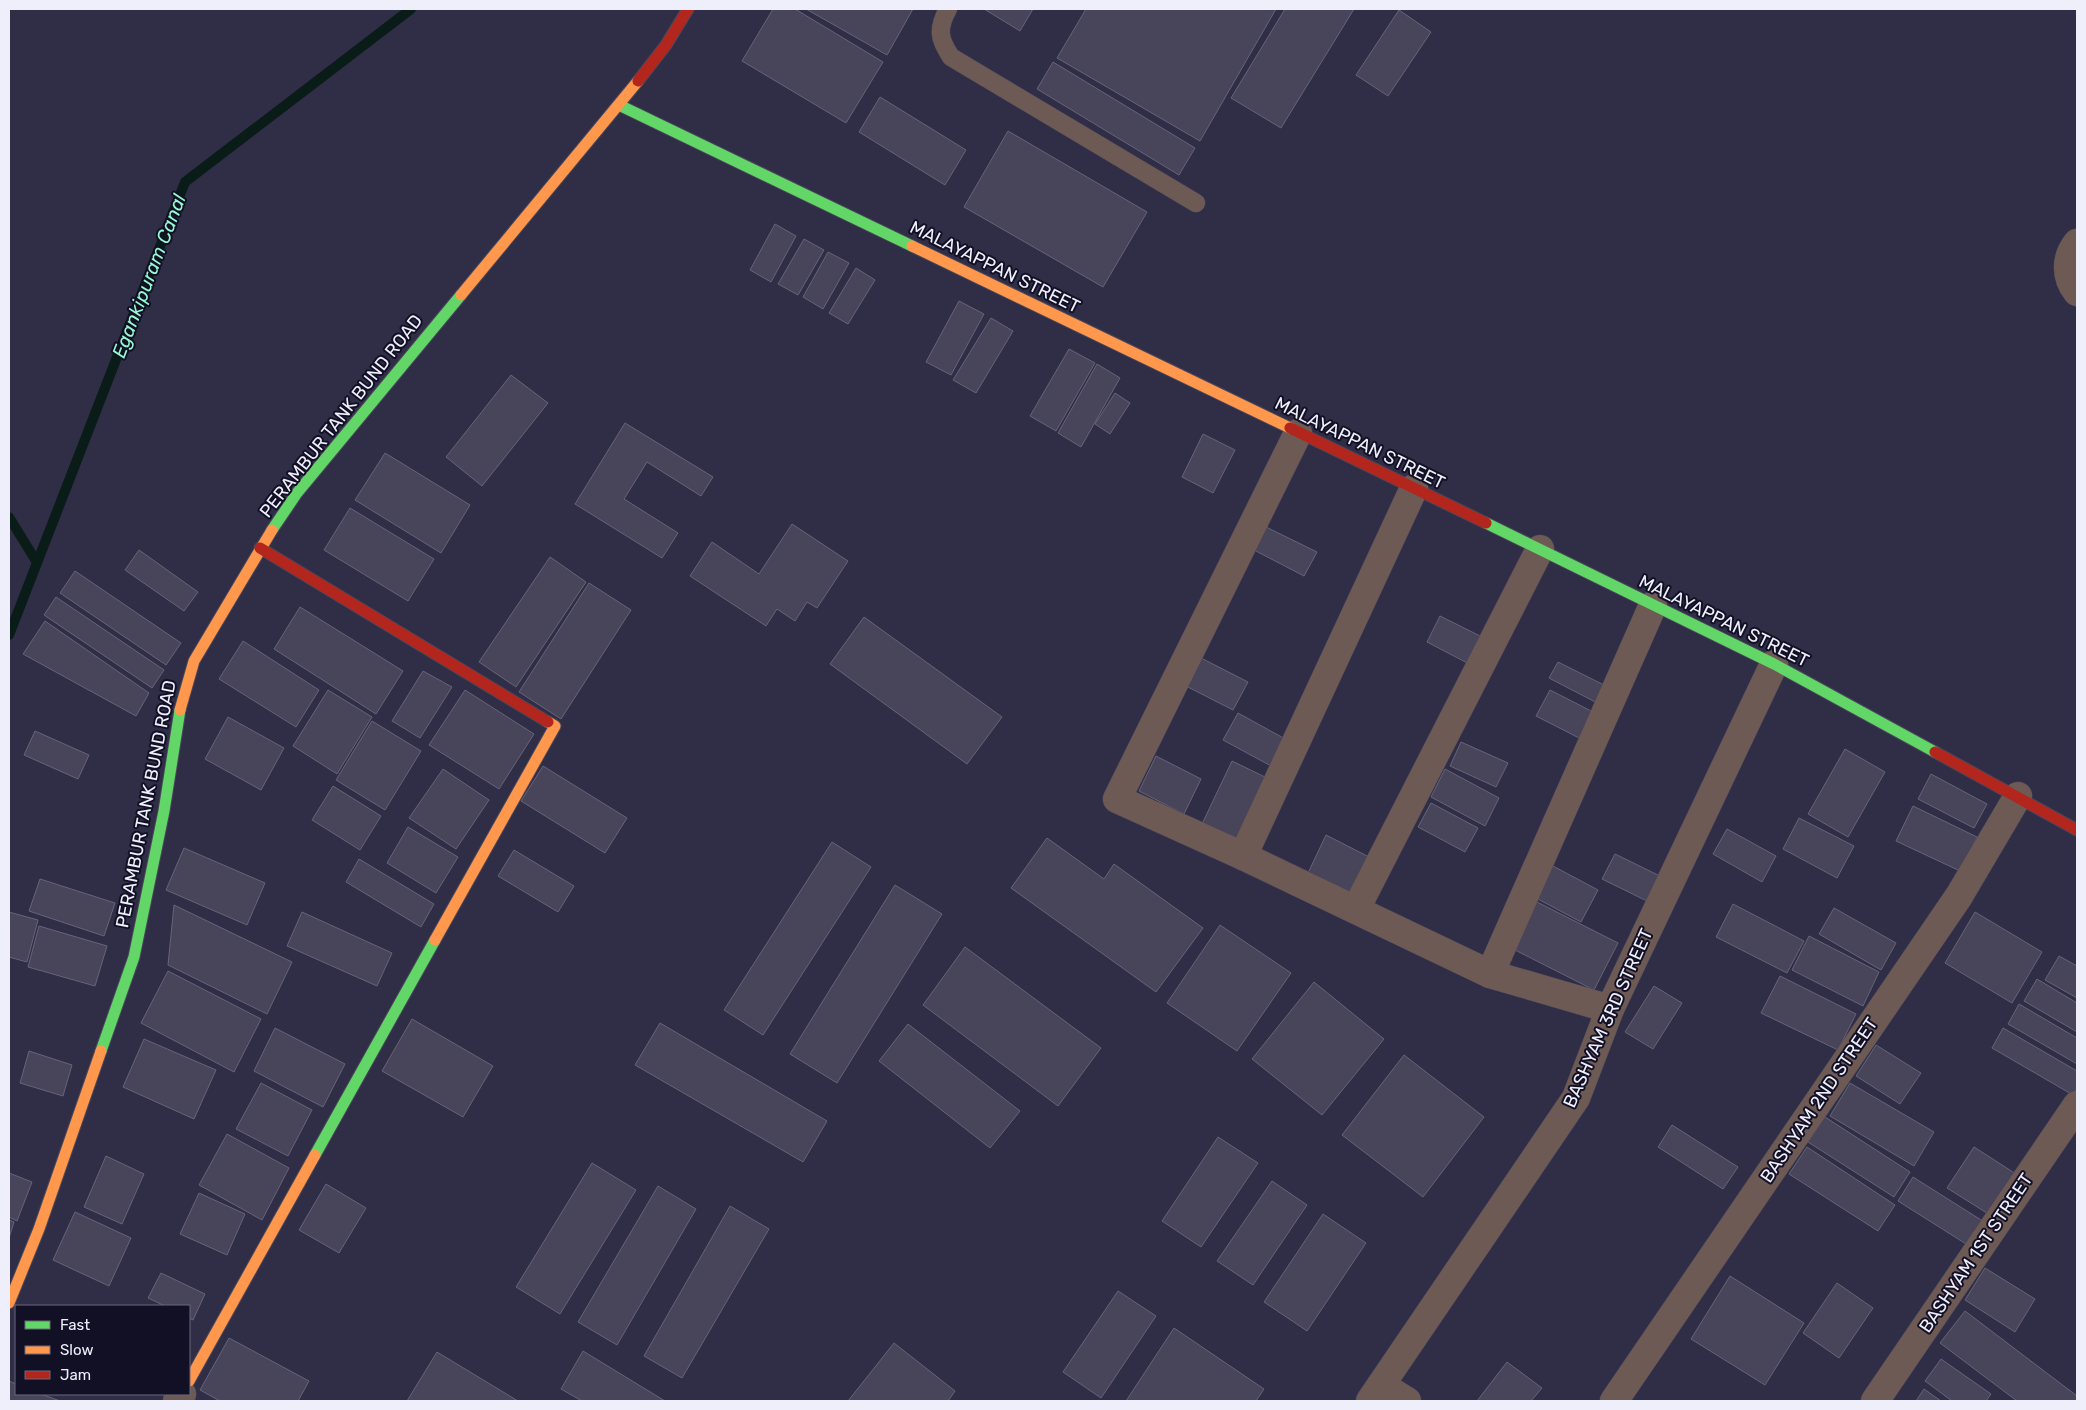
<svg xmlns="http://www.w3.org/2000/svg" width="2086" height="1410" viewBox="0 0 2086 1410" font-family="Rubik,sans-serif">
<style>
.lines{fill:none;stroke-linecap:round;stroke-linejoin:round}
.stream{stroke:#0a1c17;stroke-width:10}
.building{fill:#48455a;stroke:#66647a}
.lane-casing{stroke:#49475a;stroke-width:19}
.street-casing{stroke:#49475a;stroke-width:29}
.fast-casing{stroke:#49475a;stroke-width:13}
.slow-casing{stroke:#49475a;stroke-width:13}
.jam-casing{stroke:#49475a;stroke-width:13}
.lane{stroke:#6e5a55;stroke-width:18}
.street{stroke:#6e5a55;stroke-width:28}
.fast{stroke:#63d668;stroke-width:11}
.slow{stroke:#ff974d;stroke-width:11}
.jam{stroke:#b3261e;stroke-width:11}
.labels{text-anchor:middle;dominant-baseline:central;stroke-width:4;stroke-linejoin:round;paint-order:stroke}
.street-label{font-size:18px;fill:#efeffc;stroke:#121025}
.water-label{font-size:19px;font-style:italic;fill:#96fad1;stroke:#121025}
</style>
<rect width="100%" height="100%" fill="#302d47"/>
<g class="lines">
<g class="stream">
<polyline points="9,517 36,561"/>
<polyline points="9,635 185,182 411,9"/>
</g>
</g>
<g class="building">
<polygon points="773,9 795,9 883,62 846,123 742,61"/>
<polygon points="806,9 913,9 887,55"/>
<polygon points="984,9 1033,9 1020,31"/>
<polygon points="1086,9 1276,9 1200,141 1057,58"/>
<polygon points="1285,9 1354,9 1281,128 1231,98"/>
<polygon points="1399,10 1431,32 1388,96 1356,75"/>
<polygon points="1053,62 1195,148 1179,175 1037,89"/>
<polygon points="880,97 966,150 945,185 859,132"/>
<polygon points="1008,131 1147,212 1103,287 964,207"/>
<polygon points="775,224 796,236 771,282 750,270"/>
<polygon points="804,239 824,250 798,295 778,284"/>
<polygon points="828,252 849,263 823,309 803,297"/>
<polygon points="856,268 875,280 848,324 829,313"/>
<polygon points="959,301 984,314 951,375 926,362"/>
<polygon points="991,318 1013,331 976,393 953,380"/>
<polygon points="1069,349 1095,363 1056,431 1030,416"/>
<polygon points="1097,364 1120,378 1081,447 1058,433"/>
<polygon points="511,375 548,403 482,486 446,457"/>
<polygon points="1115,393 1130,403 1110,434 1095,424"/>
<polygon points="625,423 713,477 701,496 647,462 624,499 678,533 662,558 575,504"/>
<polygon points="1203,434 1235,450 1213,493 1182,477"/>
<polygon points="385,453 470,505 441,553 355,500"/>
<polygon points="350,508 434,559 408,601 324,550"/>
<polygon points="792,524 848,561 817,608 807,602 795,621 777,609 766,626 690,576 712,542 759,574"/>
<polygon points="1266,527 1317,552 1304,576 1254,550"/>
<polygon points="139,550 198,592 184,611 125,570"/>
<polygon points="550,557 586,582 516,687 479,662"/>
<polygon points="75,571 181,643 166,665 60,593"/>
<polygon points="589,583 631,610 561,719 519,692"/>
<polygon points="56,597 164,670 152,688 44,615"/>
<polygon points="300,607 403,671 376,714 274,649"/>
<polygon points="1440,616 1488,640 1475,667 1427,642"/>
<polygon points="864,617 1002,717 967,764 830,664"/>
<polygon points="45,621 149,693 136,716 23,654"/>
<polygon points="243,641 319,690 296,727 219,679"/>
<polygon points="1201,658 1248,682 1233,710 1186,686"/>
<polygon points="1558,662 1610,688 1601,705 1549,678"/>
<polygon points="423,671 452,687 420,738 392,721"/>
<polygon points="328,690 372,717 337,774 293,746"/>
<polygon points="465,690 534,734 499,789 429,745"/>
<polygon points="1550,690 1597,714 1583,740 1536,716"/>
<polygon points="1238,713 1287,740 1273,767 1223,740"/>
<polygon points="228,717 284,748 261,790 205,759"/>
<polygon points="372,721 421,751 385,810 336,780"/>
<polygon points="35,731 89,755 78,779 24,755"/>
<polygon points="1461,742 1508,763 1496,787 1450,766"/>
<polygon points="1845,749 1885,772 1848,837 1808,814"/>
<polygon points="1156,756 1201,779 1184,814 1139,791"/>
<polygon points="1232,761 1267,778 1236,841 1202,824"/>
<polygon points="543,766 627,818 605,853 521,801"/>
<polygon points="443,769 489,800 456,849 409,818"/>
<polygon points="1445,769 1499,798 1485,826 1431,797"/>
<polygon points="1931,774 1987,804 1974,828 1918,799"/>
<polygon points="333,786 381,816 360,850 312,820"/>
<polygon points="1431,803 1478,828 1465,852 1418,827"/>
<polygon points="1913,806 1977,837 1960,871 1896,841"/>
<polygon points="1799,818 1854,846 1837,878 1783,849"/>
<polygon points="408,827 458,857 436,893 387,863"/>
<polygon points="1727,829 1776,856 1762,882 1713,854"/>
<polygon points="1326,835 1373,859 1354,896 1308,873"/>
<polygon points="1047,838 1104,879 1114,864 1203,928 1156,992 1011,888"/>
<polygon points="832,842 871,867 763,1035 724,1010"/>
<polygon points="184,848 265,883 247,925 166,890"/>
<polygon points="514,850 574,886 558,912 498,876"/>
<polygon points="1615,854 1660,876 1647,901 1602,879"/>
<polygon points="359,859 434,904 421,927 346,882"/>
<polygon points="1553,866 1598,890 1581,922 1536,898"/>
<polygon points="40,879 115,903 104,936 29,911"/>
<polygon points="895,885 942,914 837,1083 790,1054"/>
<polygon points="1537,902 1618,943 1594,990 1513,949"/>
<polygon points="1733,904 1804,941 1787,973 1716,937"/>
<polygon points="174,905 292,962 267,1014 168,965"/>
<polygon points="1834,908 1896,943 1881,970 1819,934"/>
<polygon points="9,912 38,920 27,962 9,957"/>
<polygon points="302,912 392,953 377,986 287,946"/>
<polygon points="1975,912 2042,952 2012,1003 1945,963"/>
<polygon points="1220,925 1291,973 1237,1051 1167,1003"/>
<polygon points="39,926 107,946 95,986 28,967"/>
<polygon points="1809,936 1879,972 1863,1006 1792,970"/>
<polygon points="965,947 1101,1048 1058,1106 923,1005"/>
<polygon points="2059,956 2077,966 2077,998 2045,980"/>
<polygon points="168,971 261,1019 234,1072 141,1023"/>
<polygon points="1780,976 1856,1014 1838,1050 1761,1013"/>
<polygon points="2037,979 2077,1003 2077,1032 2024,1001"/>
<polygon points="1314,982 1384,1039 1322,1115 1252,1059"/>
<polygon points="1654,986 1682,1003 1653,1049 1625,1032"/>
<polygon points="2019,1004 2077,1038 2077,1064 2008,1024"/>
<polygon points="412,1019 493,1066 463,1117 382,1071"/>
<polygon points="660,1023 827,1121 803,1162 635,1065"/>
<polygon points="908,1024 1020,1111 990,1148 879,1061"/>
<polygon points="275,1028 345,1064 323,1107 254,1071"/>
<polygon points="2003,1028 2077,1071 2077,1088 2073,1095 1992,1048"/>
<polygon points="144,1039 216,1070 194,1119 123,1087"/>
<polygon points="1876,1045 1921,1073 1900,1104 1856,1076"/>
<polygon points="29,1051 72,1065 63,1096 20,1083"/>
<polygon points="1404,1055 1484,1117 1423,1197 1342,1135"/>
<polygon points="261,1083 312,1110 288,1156 236,1129"/>
<polygon points="1850,1083 1934,1132 1914,1166 1830,1116"/>
<polygon points="1825,1117 1910,1172 1894,1197 1808,1142"/>
<polygon points="1672,1125 1738,1167 1723,1189 1658,1147"/>
<polygon points="227,1134 289,1168 262,1220 199,1185"/>
<polygon points="1218,1137 1258,1163 1201,1247 1162,1221"/>
<polygon points="1807,1147 1895,1205 1878,1231 1789,1174"/>
<polygon points="1974,1147 2016,1174 1990,1215 1947,1188"/>
<polygon points="106,1156 144,1174 122,1224 84,1207"/>
<polygon points="592,1163 636,1190 560,1314 516,1287"/>
<polygon points="9,1173 32,1182 17,1221 9,1217"/>
<polygon points="1913,1177 1989,1225 1974,1249 1898,1201"/>
<polygon points="1272,1181 1307,1205 1253,1285 1217,1261"/>
<polygon points="326,1184 366,1208 339,1253 299,1230"/>
<polygon points="658,1186 696,1209 617,1345 578,1322"/>
<polygon points="199,1193 245,1214 227,1255 180,1234"/>
<polygon points="730,1206 769,1229 682,1378 644,1356"/>
<polygon points="75,1212 131,1238 109,1286 53,1260"/>
<polygon points="1323,1214 1366,1243 1307,1331 1264,1302"/>
<polygon points="9,1220 14,1222 9,1238"/>
<polygon points="1985,1268 2035,1299 2015,1332 1965,1300"/>
<polygon points="161,1273 205,1294 193,1320 189,1318 189,1306 165,1306 148,1298"/>
<polygon points="1730,1276 1804,1323 1765,1385 1691,1339"/>
<polygon points="1837,1283 1873,1308 1839,1358 1803,1333"/>
<polygon points="1118,1291 1156,1316 1101,1398 1063,1372"/>
<polygon points="1965,1311 2077,1396 2077,1401 2017,1401 1940,1343"/>
<polygon points="1174,1328 1264,1389 1256,1401 1126,1401"/>
<polygon points="229,1338 309,1381 298,1401 220,1401 200,1390"/>
<polygon points="894,1343 955,1391 948,1401 848,1401"/>
<polygon points="583,1351 665,1401 582,1401 561,1389"/>
<polygon points="437,1352 518,1401 407,1401"/>
<polygon points="1941,1359 1991,1394 1986,1401 1952,1401 1925,1381"/>
<polygon points="1507,1362 1542,1388 1531,1401 1477,1401"/>
<polygon points="9,1381 16,1384 16,1394 41,1394 60,1401 9,1401"/>
<polygon points="1924,1389 1941,1401 1916,1401"/>
</g>
<g class="lines">
<defs>
<path id="lane" d="M948,9C937,29 939,39 951,57L1196,203"/>
<g id="street">
<path d="M2077,243C2065,258 2065,277 2077,292"/>
<polyline points="1298,433 1117,799 1243,856 1490,974 1610,1009"/>
<polyline points="1243,856 1414,488"/>
<polyline points="1356,909 1540,549"/>
<polyline points="1490,974 1653,605"/>
<polyline points="1381,1385 1407,1401"/>
<polyline points="177,1401 182,1394"/>
<polyline points="1370,1401 1576,1098 1610,1009 1774,664"/>
<polyline points="1614,1401 1959,896 2018,796"/>
<polyline points="1875,1401 2077,1105"/>
</g>
<g id="fast">
<polyline points="619,105 912,246"/>
<polyline points="1486,523 1774,664 1935,752"/>
<polyline points="272,530 297,493 461,295"/>
<polyline points="101,1051 134,957 164,811 180,710"/>
<polyline points="315,1155 435,940"/>
</g>
<g id="slow">
<polyline points="912,246 1290,428"/>
<polyline points="461,295 638,81"/>
<polyline points="180,710 194,661 272,530"/>
<polyline points="435,940 555,726 548,722"/>
<polyline points="9,1303 39,1229 101,1051"/>
<polyline points="189,1381 315,1155"/>
</g>
<g id="jam">
<polyline points="638,81 666,45 688,9"/>
<polyline points="1290,428 1486,523"/>
<polyline points="260,548 548,722"/>
<polyline points="1935,752 2077,830"/>
</g>
</defs>
<use href="#lane" class="lane-casing"/>
<use href="#street" class="street-casing"/>
<use href="#fast" class="fast-casing"/>
<use href="#slow" class="slow-casing"/>
<use href="#jam" class="jam-casing"/>
<use href="#lane" class="lane"/>
<use href="#street" class="street"/>
<use href="#fast" class="fast"/>
<use href="#slow" class="slow"/>
<use href="#jam" class="jam"/>
</g>
<g class="labels">
<g class="street-label">
<text transform="translate(995 267) rotate(26)">MALAYAPPAN STREET</text>
<text transform="translate(341 416) rotate(-52)">PERAMBUR TANK BUND ROAD</text>
<text transform="translate(1360 443) rotate(26)">MALAYAPPAN STREET</text>
<text transform="translate(1724 621) rotate(26)">MALAYAPPAN STREET</text>
<text transform="translate(146 804) rotate(-79)">PERAMBUR TANK BUND ROAD</text>
<text transform="translate(1608 1018) rotate(-66)">BASHYAM 3RD STREET</text>
<text transform="translate(1819 1100) rotate(-56)">BASHYAM 2ND STREET</text>
<text transform="translate(1976 1253) rotate(-56)">BASHYAM 1ST STREET</text>
</g>
<g class="water-label">
<text transform="translate(149 276) rotate(-69)">Egankipuram Canal</text>
</g>
</g>
<rect width="2086" height="1410" fill="none" stroke="#efeffc" stroke-width="20"/>
<rect x="15" y="1305" width="175" height="90" fill="#121025" stroke="#6a697b"/>
<rect x="25" y="1321" width="25" height="8" fill="#63d668" stroke="#6a697b"/>
<text x="60" y="1330" font-size="15" fill="#efeffc">Fast</text>
<rect x="25" y="1346" width="25" height="8" fill="#ff974d" stroke="#6a697b"/>
<text x="60" y="1355" font-size="15" fill="#efeffc">Slow</text>
<rect x="25" y="1371" width="25" height="8" fill="#b3261e" stroke="#6a697b"/>
<text x="60" y="1380" font-size="15" fill="#efeffc">Jam</text>
</svg>
